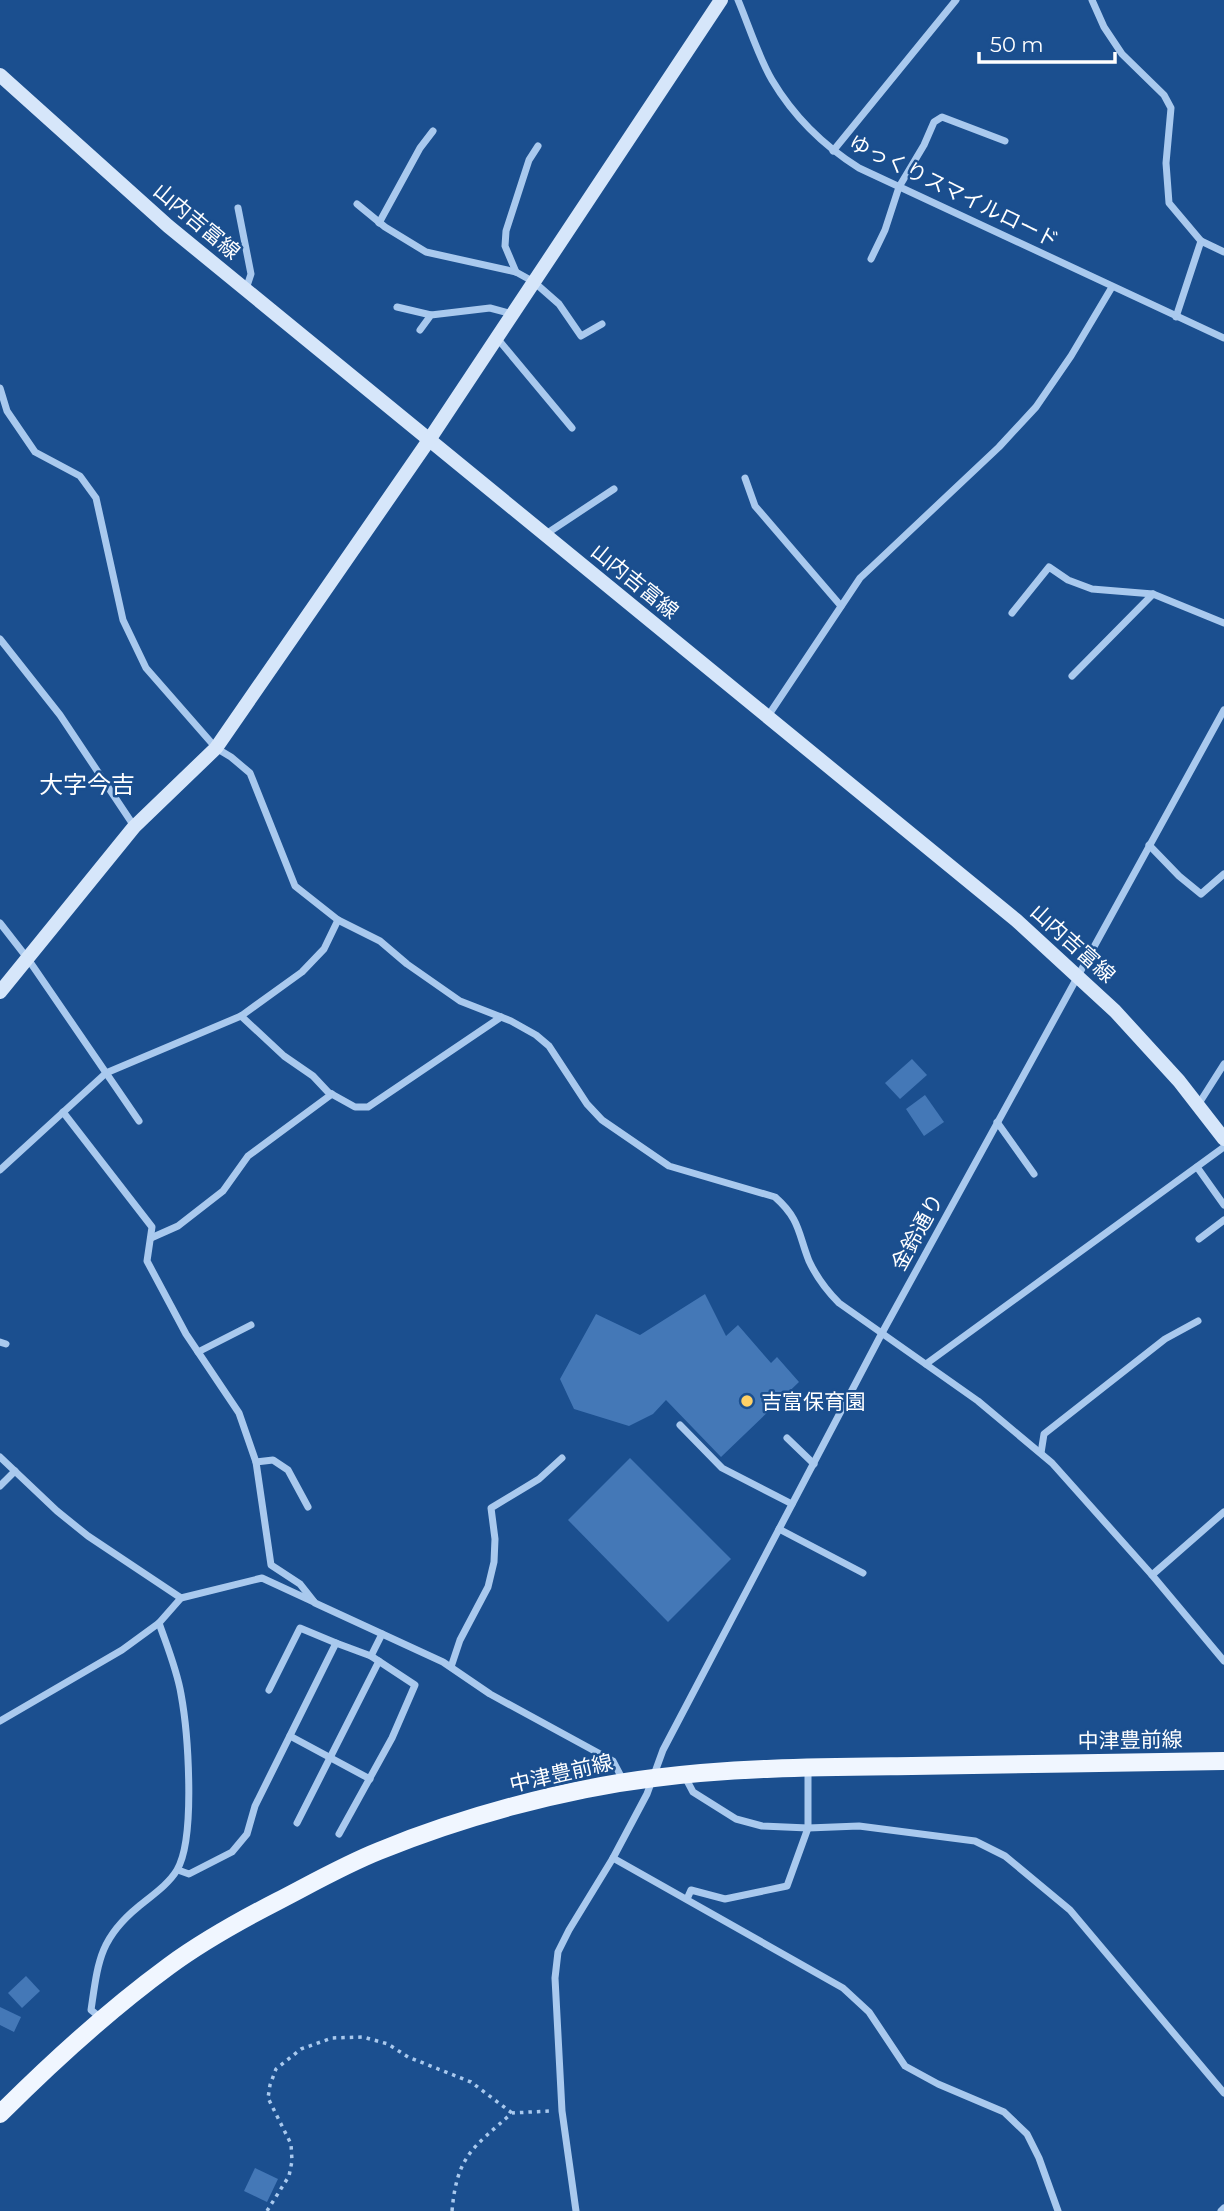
<svg xmlns="http://www.w3.org/2000/svg" width="1224" height="2211" viewBox="0 0 1224 2211" font-family="Montserrat,'Noto Sans JP',sans-serif">
<style>
.building{fill:#4478b7}
.lines{fill:none;stroke-linecap:round;stroke-linejoin:round}
.path{stroke:#a9c9ee;stroke-width:3.5;stroke-dasharray:3.5 5;stroke-linecap:butt}
.street{stroke:#a9c9ee;stroke-width:7}
.secondary{stroke:#d6e6fa;stroke-width:14}
.primary{stroke:#f0f6ff;stroke-width:18}
.poi-dot{fill:#ffd166;stroke:#1b4f8f;stroke-width:2.5}
.labels{text-anchor:middle;dominant-baseline:central;stroke-width:5;stroke-linejoin:round;paint-order:stroke}
.street-label{font-size:21px;fill:#fff;stroke:#1b4f8f}
.poi-label{font-size:21px;fill:#fff;stroke:#1b4f8f;text-anchor:start}
.quarter-label{font-size:24px;fill:#fff;stroke:#1b4f8f}
</style>
<rect width="100%" height="100%" fill="#1b4f8f"/>
<g class="building">
<polygon points="912,1059 927,1075 900,1099 885,1083"/>
<polygon points="925,1095 944,1122 924,1136 906,1109"/>
<polygon points="705,1294 726,1336 738,1325 771,1363 777,1357 799,1382 721,1457 666,1400 653,1414 629,1426 574,1409 560,1379 596,1314 640,1335"/>
<polygon points="630,1458 731,1559 668,1622 568,1520"/>
<polygon points="26,1976 40,1991 22,2008 8,1993"/>
<polygon points="0,2007 21,2017 14,2032 0,2025"/>
<polygon points="255,2168 278,2179 267,2202 244,2191"/>
</g>
<g class="lines">
<g class="path">
<polyline points="267,2211 289,2176 292,2161 291,2144 268,2098 270,2085 276,2069 301,2049 332,2038 363,2037 388,2044 408,2057 471,2082 512,2113"/>
<path d="M452,2211C457,2155 473,2148 512,2113L549,2111"/>
</g>
<g class="street">
<path d="M738,0C749,26 758,56 772,80C794,117 824,146 859,168L1224,338"/>
<polyline points="1092,0 1104,27 1122,54 1164,95 1171,108 1166,163 1169,203 1201,241 1176,317"/>
<polyline points="833,151 956,0"/>
<polyline points="357,204 385,227 426,252 516,272 534,282 559,304 581,336 602,324"/>
<polyline points="238,208 251,274 246,289"/>
<polyline points="379,223 420,148 433,131"/>
<polyline points="1201,241 1224,252"/>
<polyline points="871,259 885,230 899,187 924,145 934,122 942,117 1005,141"/>
<polyline points="516,272 505,246 506,231 529,160 538,146"/>
<polyline points="397,307 431,315"/>
<polyline points="420,330 431,315 490,308 512,314"/>
<polyline points="497,338 572,428"/>
<path d="M0,388L7,411L35,452L80,476L96,498L123,620L146,668L216,748L231,757L250,773L295,886L338,920L380,941L407,964L460,1001L511,1021L536,1035L549,1046L587,1104L602,1120L669,1166L775,1197C800,1219 798,1233 809,1261C817,1278 826,1290 839,1303L978,1401L1052,1463L1152,1575L1224,1661"/>
<polyline points="745,478 755,506 841,606"/>
<polyline points="546,534 614,489"/>
<polyline points="1012,613 1049,567 1068,580 1092,589 1153,594 1224,623"/>
<polyline points="0,639 60,715 134,826"/>
<polyline points="1072,676 1153,594"/>
<polyline points="768,716 860,578 999,447 1036,407 1071,356 1112,287"/>
<polyline points="1149,845 1179,876 1201,894 1224,874"/>
<polyline points="0,923 28,959 139,1121"/>
<polyline points="241,1016 284,1056 313,1076 328,1092 355,1107 368,1107 501,1017"/>
<polyline points="1198,1105 1224,1064"/>
<polyline points="63,1112 152,1227 147,1261 186,1334 239,1413 256,1462 271,1565 300,1584 315,1603 443,1662 490,1694 613,1761 624,1782"/>
<polyline points="997,1122 1034,1174"/>
<polyline points="1197,1167 1224,1205"/>
<polyline points="0,1170 106,1073 241,1016 302,972 324,949 338,920"/>
<polyline points="151,1238 178,1226 223,1191 248,1156 332,1094"/>
<polyline points="1199,1239 1224,1220"/>
<polyline points="0,1342 6,1344"/>
<polyline points="198,1352 251,1325"/>
<polyline points="926,1364 1224,1147"/>
<polyline points="680,1425 722,1468 792,1504"/>
<polyline points="787,1438 814,1464"/>
<polyline points="1041,1453 1044,1434 1165,1339 1198,1321"/>
<polyline points="0,1457 57,1511 88,1536 181,1598"/>
<polyline points="256,1462 273,1460 288,1470 308,1507"/>
<polyline points="0,1486 15,1471"/>
<polyline points="779,1529 863,1573"/>
<polyline points="1152,1575 1224,1512"/>
<polyline points="451,1667 460,1640 488,1587 494,1562 495,1539 491,1508 539,1479 562,1458"/>
<polyline points="269,1690 300,1628 336,1643"/>
<polyline points="0,1721 122,1650 159,1623"/>
<polyline points="290,1736 370,1779"/>
<polyline points="684,1775 693,1792 736,1819 762,1826 808,1828 859,1826 975,1841 1005,1856 1070,1910 1224,2093"/>
<polyline points="297,1823 379,1661"/>
<polyline points="339,1834 392,1738 415,1685 371,1656"/>
<polyline points="613,1858 843,1988 869,2012 905,2066 938,2084 1004,2112 1027,2134 1039,2158 1058,2211"/>
<polyline points="178,1870 189,1874 232,1852 247,1834 255,1806 336,1643 371,1656 382,1634"/>
<polyline points="687,1899 691,1890 725,1899 787,1886 808,1828 808,1768"/>
<path d="M101,2018L91,2010C98,1963 99,1939 138,1907C151,1896 168,1885 177,1870C196,1838 188,1732 181,1694C177,1670 167,1646 159,1623L181,1598L262,1578L314,1602"/>
<polyline points="576,2211 562,2111 555,1978 558,1952 569,1930 613,1858 647,1794 663,1750 882,1333 1224,710"/>
<polyline points="1221,2211 1224,2208"/>
</g>
<g class="secondary">
<polyline points="0,75 168,226 1016,920 1115,1011 1179,1081 1224,1139"/>
<polyline points="0,992 134,827 216,748 429,440 721,0"/>
</g>
<path class="primary" d="M0,2114C53,2061 109,2010 169,1966C203,1941 241,1920 278,1901C311,1884 344,1865 379,1851C462,1817 564,1789 654,1778C739,1767 826,1767 912,1766C1016,1764 1120,1763 1224,1761"/>
</g>
<circle class="poi-dot" cx="747" cy="1401" r="7"/>
<g class="labels">
<g class="street-label">
<text transform="translate(954 191) rotate(26)">ゆっくりスマイルロード</text>
<text transform="translate(197 221) rotate(40)">山内吉富線</text>
<text transform="translate(635 581) rotate(39)">山内吉富線</text>
<text transform="translate(1073 943) rotate(42)">山内吉富線</text>
<text transform="translate(917 1232) rotate(-61)">金鈴通り</text>
<text transform="translate(1130 1740) rotate(-1)">中津豊前線</text>
<text transform="translate(561 1773) rotate(-13)">中津豊前線</text>
</g>
<g class="poi-label">
<text x="761" y="1401">吉富保育園</text>
</g>
<g class="quarter-label">
<text x="87" y="784">大字今吉</text>
</g>
</g>
<path d="M979 52v10h136v-10" fill="none" stroke="#ffffff" stroke-width="3.5"/>
<text x="990" y="52" font-size="21" fill="#ffffff" stroke="#1b4f8f" stroke-width="5" paint-order="stroke">50 m</text>
</svg>
